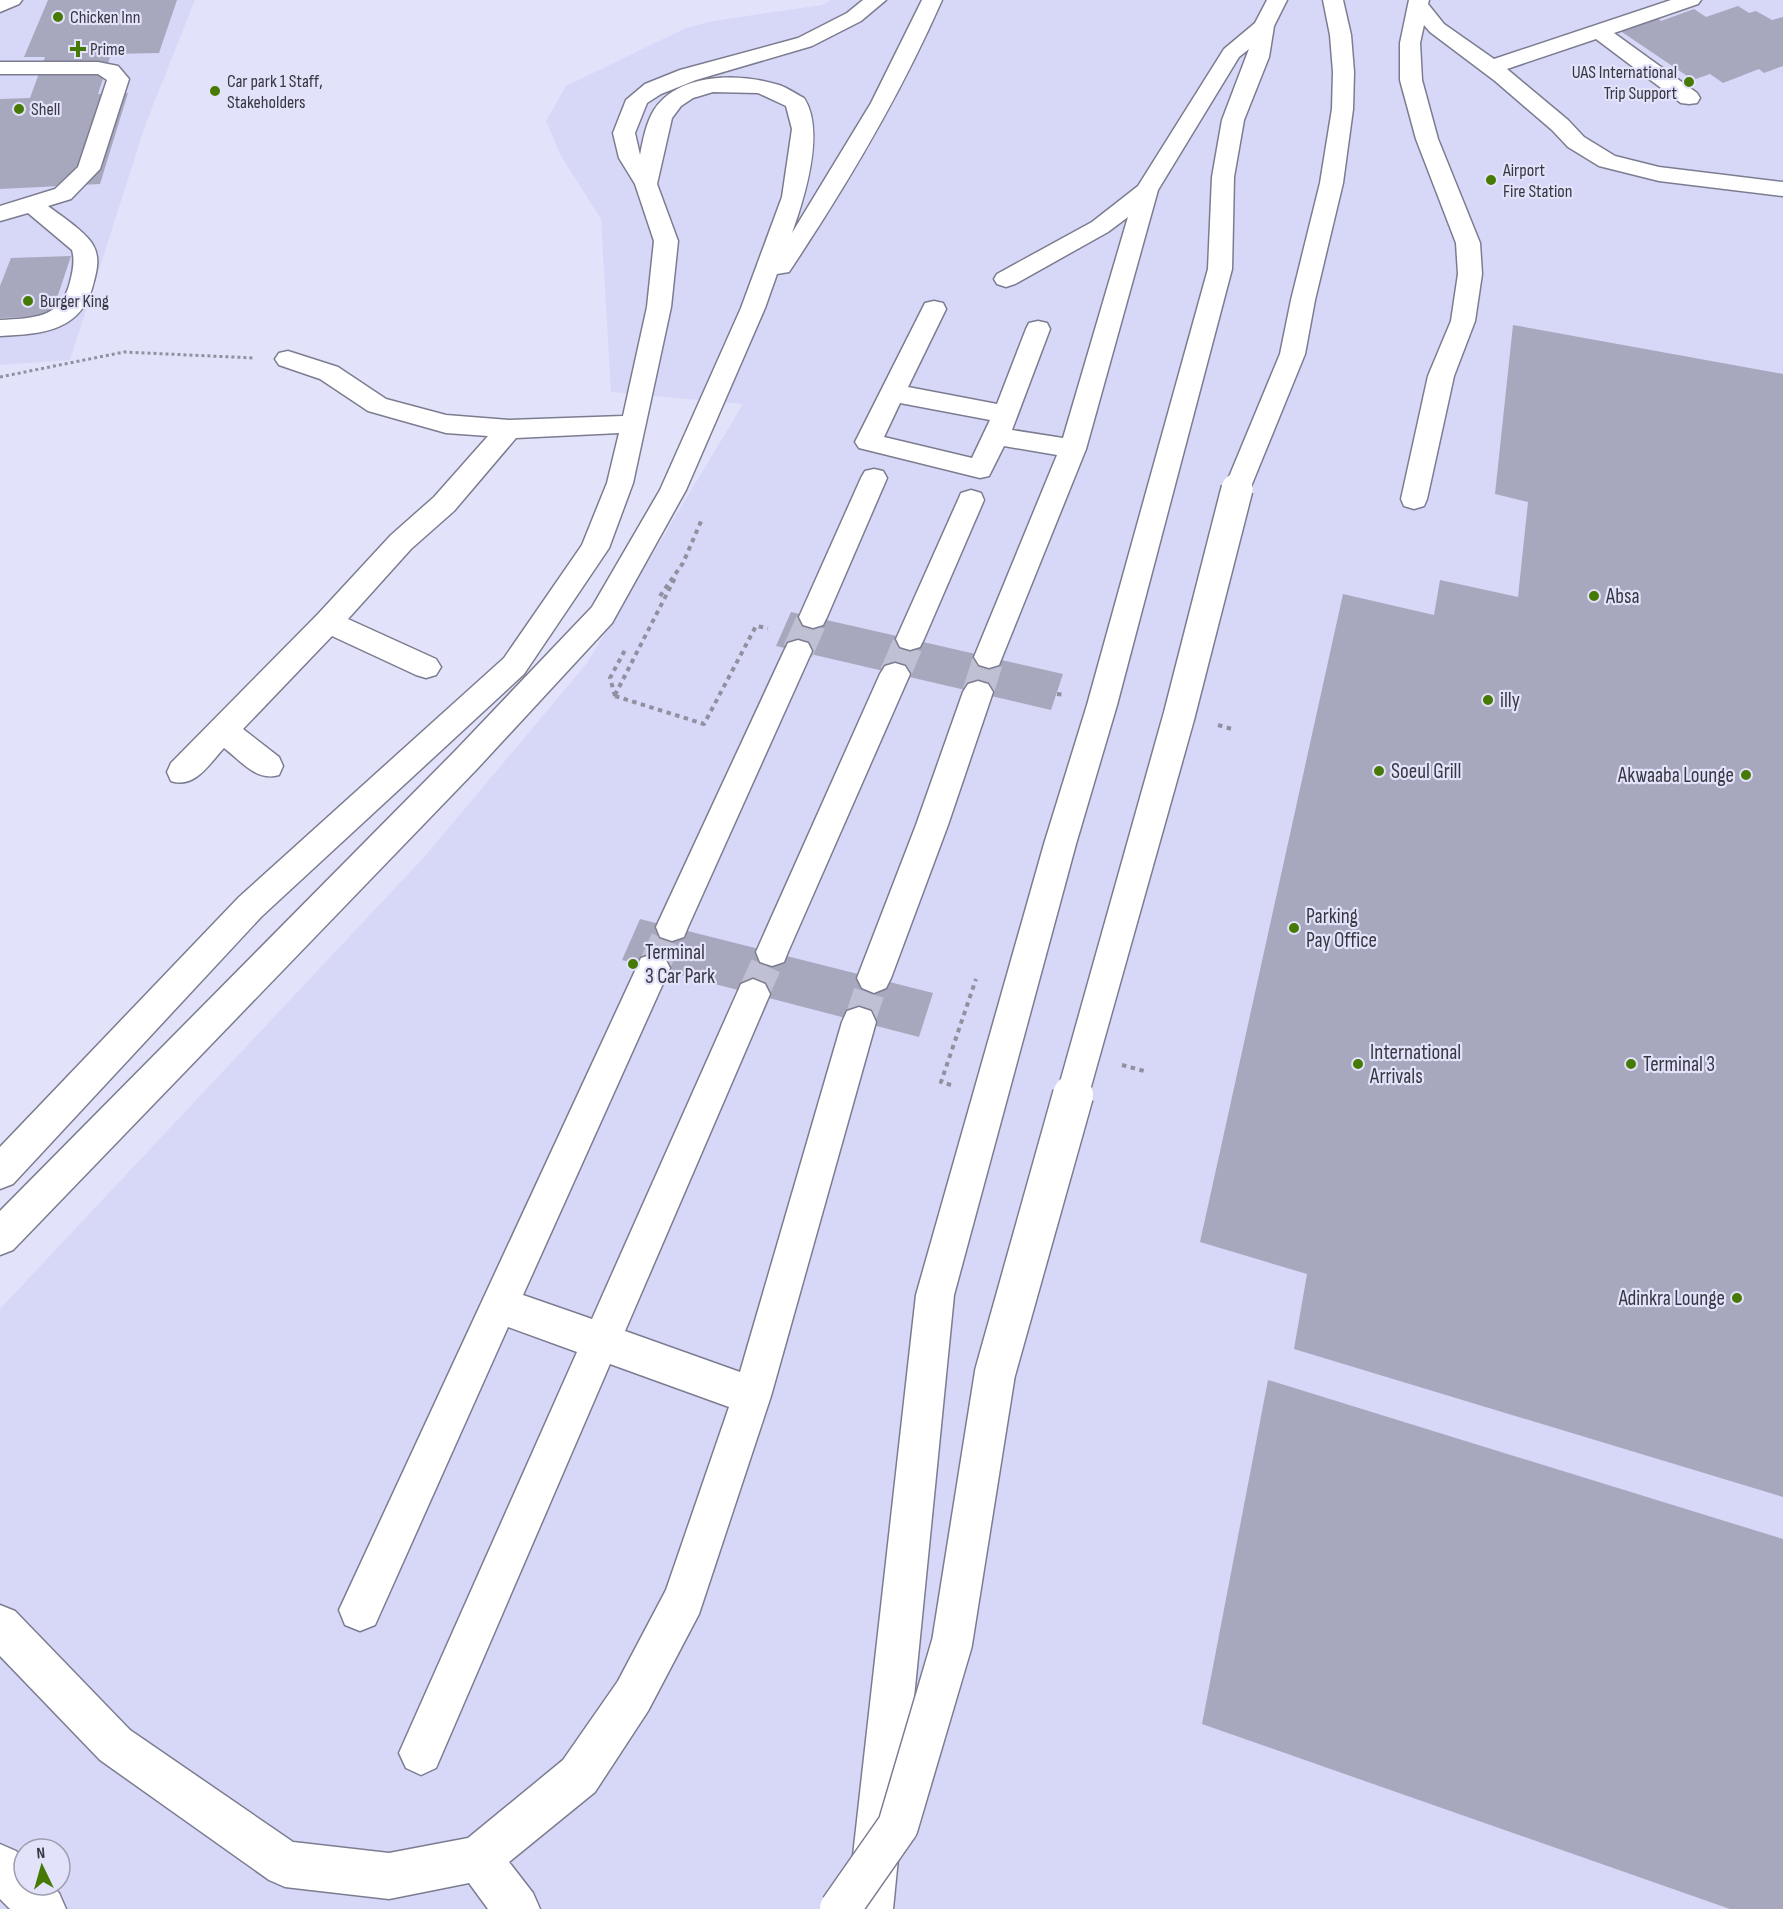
<svg xmlns="http://www.w3.org/2000/svg" width="1783" height="1909" viewBox="0 0 1783 1909" font-family="'Sofia Sans Condensed',sans-serif">
<style>
.built{fill:#d7d8f7;fill-rule:evenodd}
.building{fill:#a7a7be}
.lines{fill:none;stroke-linecap:round;stroke-linejoin:round}
.minor-tunnel{stroke:#c0c0d5;stroke-width:31;stroke-dasharray:31 15;stroke-linecap:butt}
.minor-casing{stroke:#7c7c91;stroke-width:3}
.path-far1{stroke:#9090a1;stroke-width:3;stroke-dasharray:3 3;stroke-linecap:butt}
.path{stroke:#9090a1;stroke-width:4;stroke-dasharray:4.5 4.5;stroke-linecap:butt}
.minor{fill:#fff;fill-rule:evenodd}
.minor-bridge-far1-casing{stroke:#7c7c91;stroke-width:34;stroke-linecap:butt}
.minor-bridge-casing{stroke:#7c7c91;stroke-width:43;stroke-linecap:butt}
.minor-bridge-far1{stroke:#fff;stroke-width:31}
.minor-bridge{stroke:#fff;stroke-width:40}
.poi-dot{fill:#477a05;stroke:#e2e2fa;stroke-width:2}
.labels{text-anchor:middle;dominant-baseline:central;stroke-width:4.5;stroke-linejoin:round;paint-order:stroke}
.far-poi-label{font-size:18px;fill:#373741;stroke:#e2e2fa;text-anchor:start}
.poi-label{font-size:21px;fill:#373741;stroke:#e2e2fa;text-anchor:start}
</style>
<rect width="100%" height="100%" fill="#e2e2fa"/>
<g class="built">
<polygon points="0,0 195,0 146,123 70,360 0,365"/>
<path d="M831,0H1783V1909H0V1309L426,855L587,663L743,404L611,392L601,219L561,156L546,121L566,86L686,28L713,21L822,5ZM24,1849H60V1885H24Z"/>
</g>
<g class="building">
<polygon points="48,0 177,0 159,53 111,54 98,94 128,93 100,184 0,189 0,99 30,98 45,57 24,57"/>
<polygon points="1738,6 1749,13 1756,11 1772,20 1783,17 1783,66 1764,73 1759,69 1723,83 1710,74 1693,80 1616,28 1653,15 1661,21 1694,9 1706,17"/>
<polygon points="71,256 51,316 0,318 0,286 11,258"/>
<polygon points="1513,325 1783,374 1783,1497 1294,1349 1307,1274 1200,1242 1343,594 1434,615 1440,580 1518,597 1528,502 1495,494"/>
<polygon points="791,612 910,639 1063,674 1051,710 776,646"/>
<polygon points="640,919 933,993 919,1037 622,960"/>
<polygon points="1268,1380 1783,1539 1783,1909 1730,1909 1202,1724"/>
</g>
<g class="lines">
<g class="minor-tunnel">
<polyline points="798,651 813,617"/>
<polyline points="895,674 910,639"/>
<polyline points="978,692 989,657"/>
<polyline points="653,968 672,927"/>
<polyline points="753,994 772,952"/>
<polyline points="859,1022 874,978"/>
</g>
<defs>
<g id="minor">
<polygon points="0,0 22,0 19,4 0,12"/>
<path d="M863,0H886L861,21L812,46L696,80L661,94L647,103L635,133L640,155C643,140 646,123 654,110C679,72 740,73 779,85C788,88 796,94 804,98C826,131 804,199 792,233L871,103L922,0H942C900,96 847,185 789,272L777,274L765,308L686,490L612,623L477,769L13,1250L0,1255V1211L455,751L592,607L660,490L741,308L782,197L792,129L786,106L758,93L713,92L693,98L681,106L672,118L657,184L678,241L671,307L633,483L609,548L524,674L261,917L13,1184L0,1189V1147L239,897L504,658L582,545L607,483L619,433L516,438L454,511L411,549L348,619L436,659L441,667L436,675L426,678L416,675L332,636L243,729L279,757L283,766L279,775C257,782 241,761 224,748C209,764 195,789 171,781L167,772L171,763L318,614L391,535L434,497L488,436L446,433L368,411L320,379L279,365L275,359L279,353L288,351L338,367L386,399L446,415L509,420L623,416L647,307L654,241L635,184L619,158L613,133L626,100L645,84L680,70L798,38L847,13Z"/>
<path d="M1267,0H1287L1274,26L1269,57L1244,120L1234,177L1232,269L1117,705L1076,844L954,1295L893,1909H847L916,1295L1044,844L1087,705L1208,269L1212,177L1222,120L1249,49L1239,57L1158,190L1086,449L999,665L989,668L979,665L974,657L1057,455L1004,446L989,476L980,478L859,448L855,442L922,309L925,303L934,301L943,303L946,309L908,387L997,404L1026,329L1029,323L1038,321L1047,323L1050,329L1012,430L1063,438L1128,217L1108,232L1015,284L1006,287L997,284L994,279L997,274L1092,222L1138,186L1224,49L1255,23ZM900,403L990,420L972,458L884,437Z"/>
<polygon points="1323,0 1343,0 1351,35 1354,72 1353,109 1343,183 1315,300 1305,354 1250,489 1246,496 1237,498 1228,496 1224,489 1280,354 1291,300 1320,183 1332,109 1333,72 1330,35"/>
<polygon points="1409,0 1429,0 1428,4 1444,24 1494,59 1671,0 1701,0 1698,4 1614,33 1697,93 1700,98 1697,103 1689,104 1681,103 1596,39 1507,69 1568,120 1584,137 1615,156 1659,167 1783,182 1783,196 1659,181 1599,166 1568,147 1552,130 1495,81 1430,32 1424,25 1420,43 1422,80 1438,139 1480,243 1482,274 1475,321 1454,376 1427,499 1424,506 1414,509 1404,506 1401,499 1428,376 1451,321 1458,274 1456,243 1416,139 1400,80 1400,43"/>
<path d="M0,62H98L118,66L129,79L100,169L71,199L48,206C61,216 86,232 93,245C100,257 97,270 94,281C83,331 44,334 0,336V320C33,318 61,319 70,282C73,271 75,260 72,250L28,213L0,221V206L55,189L78,167L107,80L98,74H0Z"/>
<polygon points="874,469 883,471 887,478 827,617 823,625 813,628 803,625 799,617 861,478 865,471"/>
<polygon points="971,490 981,493 984,500 924,639 920,647 910,650 900,647 896,639 958,500 961,493"/>
<polygon points="798,640 808,643 812,651 688,927 684,937 672,941 660,937 656,927 784,651 788,643"/>
<polygon points="895,663 905,666 910,674 788,952 784,962 772,966 760,962 756,952 880,674 885,666"/>
<polygon points="978,681 988,684 993,692 948,825 891,978 886,988 874,993 862,988 857,978 916,825 963,692 968,684"/>
<polygon points="653,954 665,958 670,968 523,1295 592,1319 741,984 753,979 765,984 770,994 625,1331 740,1372 842,1022 847,1011 859,1007 871,1011 876,1022 771,1396 699,1614 648,1711 595,1792 509,1862 533,1893 540,1909 488,1909 469,1883 389,1899 285,1887 269,1880 100,1760 0,1656 0,1605 15,1611 130,1730 293,1842 389,1853 468,1838 563,1760 618,1681 666,1590 729,1407 610,1364 436,1768 421,1775 406,1768 399,1753 577,1352 508,1327 375,1625 360,1631 345,1625 339,1610 641,958"/>
<polygon points="0,1844 16,1851 24,1859 24,1885 51,1885 59,1893 66,1909 10,1909 0,1899"/>
</g>
</defs>
<use href="#minor" class="minor-casing"/>
<polyline class="path-far1" points="0,377 124,352 254,358"/>
<g class="path">
<polyline points="660,596 683,563 702,519"/>
<polyline points="1057,694 1065,695"/>
<polyline points="615,695 676,576"/>
<polyline points="615,696 610,678 625,650"/>
<polyline points="615,696 704,724 756,626 768,628"/>
<polyline points="1218,725 1232,729"/>
<polyline points="1122,1065 1144,1071"/>
<polyline points="951,1085 941,1082 976,979"/>
</g>
<use href="#minor" class="minor"/>
<defs>
<polyline id="minor-bridge-far1" points="1072,1097 1179,716 1237,489"/>
<polyline id="minor-bridge" points="840,1909 898,1826 952,1643 995,1373 1073,1095"/>
</defs>
<use href="#minor-bridge-far1" class="minor-bridge-far1-casing"/>
<use href="#minor-bridge" class="minor-bridge-casing"/>
<use href="#minor-bridge-far1" class="minor-bridge-far1"/>
<use href="#minor-bridge" class="minor-bridge"/>
</g>
<g class="poi-dot">
<circle cx="58" cy="17" r="6"/>
<path d="M75 40h6v6h6v6h-6v6h-6v-6h-6v-6h6z"/>
<circle cx="1689" cy="82" r="6"/>
<circle cx="215" cy="91" r="6"/>
<circle cx="19" cy="109" r="6"/>
<circle cx="1491" cy="180" r="6"/>
<circle cx="28" cy="301" r="6"/>
<circle cx="1594" cy="596" r="6"/>
<circle cx="1488" cy="700" r="6"/>
<circle cx="1379" cy="771" r="6"/>
<circle cx="1746" cy="775" r="6"/>
<circle cx="1294" cy="928" r="6"/>
<circle cx="633" cy="964" r="6"/>
<circle cx="1358" cy="1064" r="6"/>
<circle cx="1631" cy="1064" r="6"/>
<circle cx="1737" cy="1298" r="6"/>
</g>
<g class="labels">
<g class="far-poi-label">
<text x="70" y="17">Chicken Inn</text>
<text x="90" y="49">Prime</text>
<text x="1677" y="72" text-anchor="end">UAS International<tspan x="1677" dy="21">Trip Support</tspan></text>
<text x="227" y="81">Car park 1 Staff,<tspan x="227" dy="21">Stakeholders</tspan></text>
<text x="31" y="109">Shell</text>
<text x="1503" y="170">Airport<tspan x="1503" dy="21">Fire Station</tspan></text>
<text x="40" y="301">Burger King</text>
</g>
<g class="poi-label">
<text x="1606" y="596">Absa</text>
<text x="1500" y="700">illy</text>
<text x="1391" y="771">Soeul Grill</text>
<text x="1734" y="775" text-anchor="end">Akwaaba Lounge</text>
<text x="1306" y="916">Parking<tspan x="1306" dy="24">Pay Office</tspan></text>
<text x="645" y="952">Terminal<tspan x="645" dy="24">3 Car Park</tspan></text>
<text x="1370" y="1052">International<tspan x="1370" dy="24">Arrivals</tspan></text>
<text x="1643" y="1064">Terminal 3</text>
<text x="1725" y="1298" text-anchor="end">Adinkra Lounge</text>
</g>
</g>
<g transform="translate(42 1867) rotate(355)"><circle r="28" fill="#e2e2fa" stroke="#9e9eb0" stroke-width="1.5"/>
<path d="M0-4.5L10 22L0 15L-10 22Z" fill="#477a05"/>
<text y="-9" font-size="16" font-weight="bold" text-anchor="middle" fill="#373741">N</text>
</g>
</svg>
